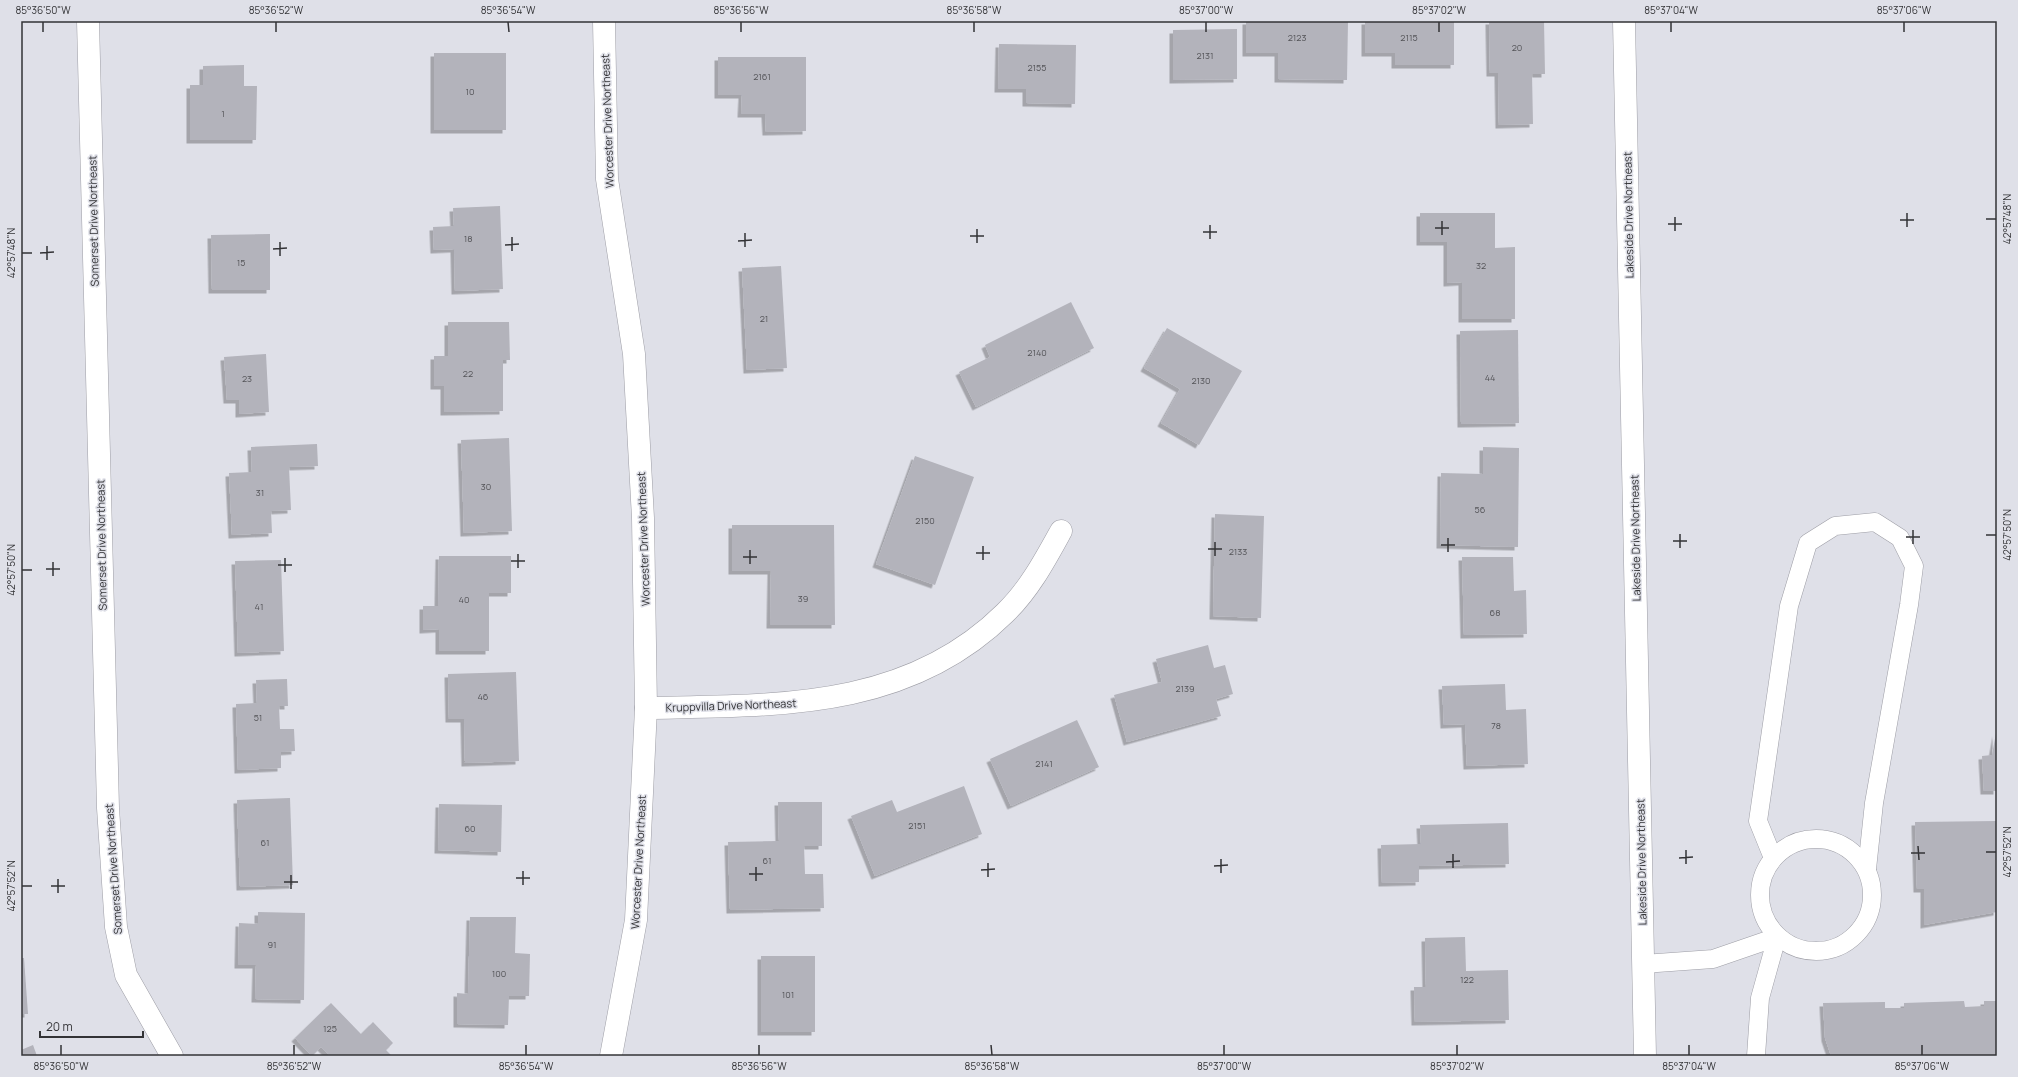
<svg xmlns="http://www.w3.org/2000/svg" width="2018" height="1077" viewBox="0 0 2018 1077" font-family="Manrope,sans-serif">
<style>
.building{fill:#b3b3bb;filter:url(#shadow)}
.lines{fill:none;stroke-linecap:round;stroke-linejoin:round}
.service-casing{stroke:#9d9da5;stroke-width:19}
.minor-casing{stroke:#9d9da5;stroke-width:23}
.tertiary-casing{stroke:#9d9da5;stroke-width:23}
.service{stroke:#fff;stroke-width:18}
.minor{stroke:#fff;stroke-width:22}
.tertiary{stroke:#fff;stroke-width:22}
.ticks{fill:none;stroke:#333336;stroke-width:1.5}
.labels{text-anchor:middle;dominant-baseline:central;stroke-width:3;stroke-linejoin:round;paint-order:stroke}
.number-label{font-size:9px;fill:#535357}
.street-label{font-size:11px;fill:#333336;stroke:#dfe0e8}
.neatline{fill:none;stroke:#333336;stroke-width:1.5}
.ticks-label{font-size:10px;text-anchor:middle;fill:#333336}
</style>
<defs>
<filter id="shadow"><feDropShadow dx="-3.5" dy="3.5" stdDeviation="0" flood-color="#0004"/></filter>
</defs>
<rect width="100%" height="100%" fill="#dfe0e8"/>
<g class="building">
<polygon points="1246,21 1348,21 1347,80 1278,79 1278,53 1246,53"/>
<polygon points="1365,21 1454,21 1454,65 1395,65 1395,53 1365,53"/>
<polygon points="1489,21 1544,21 1545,74 1532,74 1533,124 1499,125 1498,73 1490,73"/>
<polygon points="1237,29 1237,79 1173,80 1173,30"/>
<polygon points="999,44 1076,45 1075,104 1026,103 1026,89 998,89"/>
<rect x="434" y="53" width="72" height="77"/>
<polygon points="718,57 806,57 806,131 766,132 765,114 741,114 742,95 718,95"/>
<polygon points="244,65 244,86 257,86 256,140 190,140 190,85 203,85 203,66"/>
<polygon points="500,206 503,289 455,291 454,249 434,250 433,227 454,226 453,208"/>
<polygon points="1420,213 1495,213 1495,248 1515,247 1515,319 1462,319 1462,282 1447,283 1447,242 1420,242"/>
<polygon points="270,234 270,290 212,290 211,235"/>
<polygon points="781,266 787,368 747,370 742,268"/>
<polygon points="1071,302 1094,348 976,407 959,372 990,357 985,345"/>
<polygon points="448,322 509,322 510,360 503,360 503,411 444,412 444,386 434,386 434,356 448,356"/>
<polygon points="1167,328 1242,371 1199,445 1161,423 1180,389 1144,368"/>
<polygon points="1518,330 1519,423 1461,424 1460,331"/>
<polygon points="266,354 269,412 239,414 239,400 227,400 224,357"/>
<polygon points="509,438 512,531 464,533 461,440"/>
<polygon points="317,444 318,466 289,467 291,510 271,511 272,533 232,535 229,473 252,472 251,447"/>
<polygon points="1483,447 1519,448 1518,547 1440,545 1441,473 1483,474"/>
<polygon points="915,456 974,477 935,585 876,564"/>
<polygon points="1215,514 1264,516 1261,618 1213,616"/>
<polygon points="732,525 834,525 835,625 770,625 771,571 732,571"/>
<polygon points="439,556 511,556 511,593 489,593 489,651 439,651 439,629 423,630 423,606 438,606"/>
<polygon points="1462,557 1513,557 1514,591 1526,590 1527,634 1464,635"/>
<polygon points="281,560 284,651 238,653 235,561"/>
<polygon points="1208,645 1214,668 1225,665 1233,694 1216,699 1221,716 1127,742 1114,695 1162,682 1156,659"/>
<polygon points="516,672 519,761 465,763 464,719 449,719 448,674"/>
<polygon points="287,679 288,706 279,706 280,729 294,729 295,751 281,752 281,768 238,770 236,704 257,703 256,680"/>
<polygon points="1505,684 1506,710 1526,709 1528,764 1467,766 1465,724 1444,725 1442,686"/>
<polygon points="1077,720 1099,767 1011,806 990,759"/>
<polygon points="1996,733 1997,791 1984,791 1982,756 1992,755"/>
<polygon points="964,786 982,834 875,876 851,816 892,800 897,812"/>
<polygon points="290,798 293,885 240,887 237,800"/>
<polygon points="778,802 822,802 822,846 804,846 805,874 823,874 824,908 730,910 728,842 779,841"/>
<polygon points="439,804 502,805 501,852 438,850"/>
<polygon points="1997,821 1997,912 1924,925 1924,889 1917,889 1915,822"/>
<polygon points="1508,823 1509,864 1419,866 1419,882 1382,883 1381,845 1421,844 1420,825"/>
<polygon points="258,912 305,913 304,1000 255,999 256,965 238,965 239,923 258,924"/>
<polygon points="470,917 516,917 515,953 530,954 529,996 509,996 508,1025 457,1024 457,993 468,994"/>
<polygon points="1465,937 1466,971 1508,970 1509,1020 1415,1022 1414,987 1426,987 1425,938"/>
<rect x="761" y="956" width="54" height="76"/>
<polygon points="21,958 24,958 28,1014 21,1014"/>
<polygon points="1964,1001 1965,1007 1984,1006 1984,1001 1997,1001 1997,1056 1831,1056 1825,1038 1823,1003 1885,1002 1885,1008 1904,1008 1904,1003"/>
<polygon points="331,1003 361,1034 373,1022 393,1043 386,1050 392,1056 330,1056 321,1047 312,1056 295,1038"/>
<polygon points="33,1045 37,1056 21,1056 21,1050"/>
</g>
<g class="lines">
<defs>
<g id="service">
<circle cx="1816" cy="895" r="56"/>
<polyline points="1773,858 1758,821 1789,606 1808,543 1835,526 1875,522 1900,538 1914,566 1909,605 1874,803 1867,869"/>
<polyline points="1643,964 1713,959 1777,937"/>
<polyline points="1756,1056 1760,998 1777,937"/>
</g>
<g id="minor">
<polyline points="88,21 108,808 116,927 126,975 172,1056"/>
<polyline points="604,21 607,179 634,354 643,518 646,708 636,920 611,1056"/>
<path d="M646,708C774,705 906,711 1005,613C1029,590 1045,560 1061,531"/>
</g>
<polyline id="tertiary" points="1624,21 1645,1056"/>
</defs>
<use href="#service" class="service-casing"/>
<use href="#minor" class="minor-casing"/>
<use href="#tertiary" class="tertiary-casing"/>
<use href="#service" class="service"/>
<use href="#minor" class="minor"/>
<use href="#tertiary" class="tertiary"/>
</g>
<path class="ticks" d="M43,22V32M276,22V32M508,22L509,32M741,22V32M974,22V32M1206,22V32M1439,22V32M1671,22V32M1904,22V32M1907,213V227M1675,217V231M1986,219H1996M1900,220H1914M1442,221V235M1668,224H1682M1210,225V239M1435,228H1449M977,229V243M1203,232H1217M745,233V247M970,236H984M512,237V251M738,241L752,240M280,242V256M505,245L519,244M47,246V260M273,249L287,248M22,253H32M40,253L54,252M1913,530V544M1680,534V548M1986,535H1996M1906,537H1920M1448,538V552M1673,541H1687M1215,542V556M1441,545H1455M983,546V560M1208,549H1222M750,550V564M976,553H990M518,554V568M743,557H757M285,558V572M511,561H525M53,562V576M278,565H292M46,569H60M22,570H32M1918,846L1919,860M1686,850V864M1986,852H1996M1911,853H1925M1453,854V868M1679,858L1693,857M1221,859V873M1446,862L1460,861M988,863V877M1214,866L1228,865M756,867V881M981,870L995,869M523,871V885M749,874H763M291,875V889M516,878H530M58,879V893M284,882H298M22,886H32M51,886H65M61,1045V1055M294,1045V1055M526,1045V1055M759,1045V1055M991,1045L992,1055M1224,1045V1055M1457,1045V1055M1689,1045V1055M1922,1045V1055"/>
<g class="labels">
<g class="number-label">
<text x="1297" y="37">2123</text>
<text x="1409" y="37">2115</text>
<text x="1517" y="47">20</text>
<text x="1205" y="55">2131</text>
<text x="1037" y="67">2155</text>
<text x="762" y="76">2161</text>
<text x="470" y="91">10</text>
<text x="223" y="113">1</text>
<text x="468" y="238">18</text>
<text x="241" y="262">15</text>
<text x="1481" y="265">32</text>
<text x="764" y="318">21</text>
<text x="1037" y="352">2140</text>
<text x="468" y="373">22</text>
<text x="1490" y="377">44</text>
<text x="247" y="378">23</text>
<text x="1201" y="380">2130</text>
<text x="486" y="486">30</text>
<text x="260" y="492">31</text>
<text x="1480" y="509">56</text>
<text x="925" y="520">2150</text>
<text x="1238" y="551">2133</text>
<text x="803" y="598">39</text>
<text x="464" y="599">40</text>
<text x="259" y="606">41</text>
<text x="1495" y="612">68</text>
<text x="1185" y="688">2139</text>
<text x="483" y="696">46</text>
<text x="258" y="717">51</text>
<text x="1496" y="725">78</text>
<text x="1044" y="763">2141</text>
<text x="917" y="825">2151</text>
<text x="470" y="828">60</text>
<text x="265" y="842">61</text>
<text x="767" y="860">61</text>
<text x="272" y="944">91</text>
<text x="499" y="973">100</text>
<text x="1467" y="979">122</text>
<text x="788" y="994">101</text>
<text x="330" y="1028">125</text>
</g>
<g class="street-label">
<text transform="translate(607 121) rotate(-92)">Worcester Drive Northeast</text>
<text transform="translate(1628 215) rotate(-91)">Lakeside Drive Northeast</text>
<text transform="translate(93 221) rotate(-91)">Somerset Drive Northeast</text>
<text transform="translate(1635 538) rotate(-91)">Lakeside Drive Northeast</text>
<text transform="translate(643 539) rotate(-92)">Worcester Drive Northeast</text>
<text transform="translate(101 545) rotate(-91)">Somerset Drive Northeast</text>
<text transform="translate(731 705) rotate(-2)">Kruppvilla Drive Northeast</text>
<text transform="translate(638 862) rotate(-87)">Worcester Drive Northeast</text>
<text transform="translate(1641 862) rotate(-91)">Lakeside Drive Northeast</text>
<text transform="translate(113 869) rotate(-94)">Somerset Drive Northeast</text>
</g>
</g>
<rect width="2018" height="1077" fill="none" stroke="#dfe0e8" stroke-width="44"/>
<path d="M40 1031v6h103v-6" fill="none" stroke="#333336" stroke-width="2"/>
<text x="46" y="1031" font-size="12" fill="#333336" stroke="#dfe0e8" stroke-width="3" paint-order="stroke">20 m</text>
<rect x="22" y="22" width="1974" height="1033" class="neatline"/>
<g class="ticks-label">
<text x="43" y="14">85°36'50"W</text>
<text x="276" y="14">85°36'52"W</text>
<text x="508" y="14">85°36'54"W</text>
<text x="741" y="14">85°36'56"W</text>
<text x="974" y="14">85°36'58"W</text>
<text x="1206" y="14">85°37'00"W</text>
<text x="1439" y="14">85°37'02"W</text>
<text x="1671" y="14">85°37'04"W</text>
<text x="1904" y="14">85°37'06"W</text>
<text transform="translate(2007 219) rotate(-90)" y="4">42°57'48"N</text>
<text transform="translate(11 253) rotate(-90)" y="4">42°57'48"N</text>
<text transform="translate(2007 535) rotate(-90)" y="4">42°57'50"N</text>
<text transform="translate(11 570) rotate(-90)" y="4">42°57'50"N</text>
<text transform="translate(2007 852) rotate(-90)" y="4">42°57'52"N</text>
<text transform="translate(11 886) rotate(-90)" y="4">42°57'52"N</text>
<text x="61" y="1070">85°36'50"W</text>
<text x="294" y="1070">85°36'52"W</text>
<text x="526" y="1070">85°36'54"W</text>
<text x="759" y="1070">85°36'56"W</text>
<text x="992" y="1070">85°36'58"W</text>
<text x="1224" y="1070">85°37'00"W</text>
<text x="1457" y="1070">85°37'02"W</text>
<text x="1689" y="1070">85°37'04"W</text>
<text x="1922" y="1070">85°37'06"W</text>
</g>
</svg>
